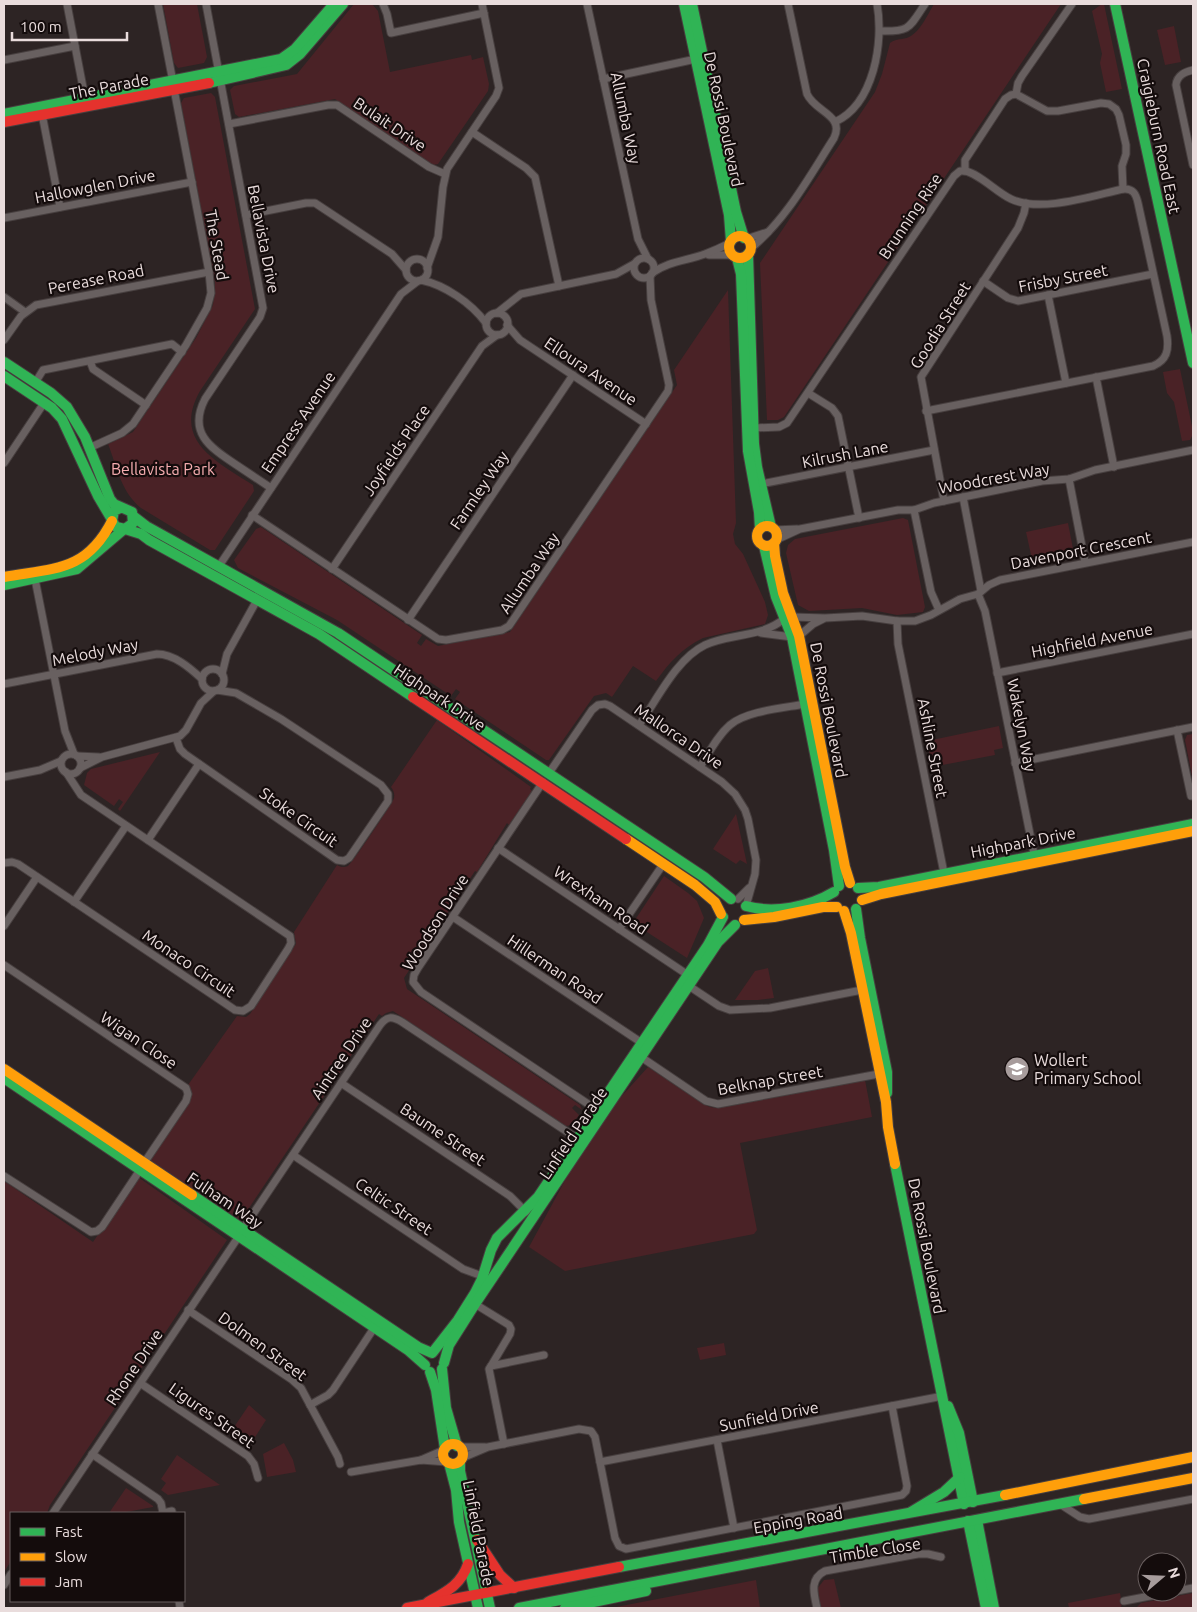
<svg xmlns="http://www.w3.org/2000/svg" width="1197" height="1612" viewBox="0 0 1197 1612" font-family="Ubuntu,sans-serif">
<style>
.green{fill:#4a2226}
.lines{fill:none;stroke-linecap:round;stroke-linejoin:round}
.street-casing{stroke:#473f3f;stroke-width:9}
.fast-casing{stroke:#473f3f;stroke-width:12}
.slow-casing{stroke:#473f3f;stroke-width:12}
.jam-casing{stroke:#473f3f;stroke-width:12}
.street{stroke:#686060;stroke-width:7}
.fast{stroke:#30b455;stroke-width:10}
.slow{stroke:#ff9f0a;stroke-width:10}
.jam{stroke:#e5322d;stroke-width:10}
.labels{text-anchor:middle;dominant-baseline:central;stroke-width:4.5;stroke-linejoin:round;paint-order:stroke}
.street-label{font-size:16px;fill:#e9dcdc;stroke:#140c0c}
.park-label{font-size:16px;fill:#f6adb0;stroke:#140c0c}
.poi-label{font-size:16px;fill:#e9dcdc;stroke:#140c0c;text-anchor:start}
</style>
<rect width="100%" height="100%" fill="#2d2424"/>
<g class="green">
<polygon points="163,4 197,4 207,57 204,63 178,68 174,63"/>
<polygon points="354,4 372,4 378,11 390,72 471,55 472,60 483,57 489,84 488,91 438,164 433,165 335,99 239,117 235,114 230,90 234,86 297,74"/>
<path d="M934,4H1061L784,417L778,420H767L760,263L875,92L882,74L890,43C896,38 903,40 909,37C920,32 928,14 934,4Z"/>
<polygon points="1102,4 1104,4 1122,89 1106,92 1100,63 1102,54 1092,11"/>
<polygon points="1174,26 1181,62 1165,65 1157,30"/>
<path d="M211,93L215,97L255,309L200,391C172,441 216,461 253,485L254,491L215,550H210L141,508C121,492 117,467 108,444L133,432L196,338L213,305L215,283L181,103L184,98Z"/>
<path d="M728,290L736,523L733,534L735,544L743,554L765,602L768,615L765,624L703,638C682,648 669,663 656,681L633,666L612,697L606,693L594,696L549,760H546L455,699L460,692L456,689L451,696L337,620L238,568L234,560L256,529L261,527L422,635L417,643L421,646L426,639L438,646L510,632L677,385L674,370Z"/>
<polygon points="1180,369 1193,431 1193,434 1190,440 1182,441 1174,402 1167,393 1163,372"/>
<polygon points="903,518 908,520 925,607 923,612 897,615 862,608 809,611 798,605 786,553 788,545 795,539"/>
<polygon points="1068,523 1074,554 1071,558 1044,564 1033,564 1026,532"/>
<path d="M437,720L531,787L530,789L532,791L509,825L507,823L477,872L475,871L404,978L407,989L580,1105L582,1110L575,1105L572,1108L579,1115L572,1125L566,1126L393,1011L386,1013L382,1016L379,1014L241,1220L149,1161L190,1100L188,1085L237,1016L246,1017L250,1014L296,944L294,932L337,865C340,867 344,868 348,866C353,862 392,804 394,798C395,793 393,790 391,787Z"/>
<polygon points="999,726 1003,748 994,750 995,755 932,767 927,741"/>
<polygon points="1193,734 1193,781 1185,740 1187,735"/>
<polygon points="160,752 120,811 118,809 123,802 119,799 114,806 84,785 87,773 91,769"/>
<polygon points="736,814 747,864 740,860 736,864 713,849"/>
<polygon points="664,876 688,893 697,901 704,918 687,958 633,923"/>
<polygon points="768,968 774,998 758,1000 735,1000 755,971"/>
<polygon points="648,1067 703,1104 710,1107 717,1108 865,1080 872,1117 740,1143 757,1230 754,1234 565,1271 529,1247 594,1127"/>
<polygon points="138,1177 227,1240 50,1505 47,1513 11,1513 11,1561 4,1572 4,1181 93,1242"/>
<polygon points="724,1343 726,1355 700,1360 697,1348"/>
<polygon points="249,1405 266,1420 250,1445 230,1433"/>
<polygon points="284,1443 293,1460 296,1472 267,1477 263,1454"/>
<polygon points="177,1455 220,1485 168,1495 161,1490 166,1483 161,1479"/>
<polygon points="126,1488 153,1506 153,1507 121,1513 109,1513"/>
<polygon points="834,1579 841,1608 821,1608 817,1589 824,1580"/>
<polygon points="756,1580 760,1608 615,1608 616,1607"/>
<polygon points="1120,1593 1122,1605 1120,1608 1069,1608 1068,1603"/>
<polygon points="1193,1593 1193,1608 1136,1608 1141,1603"/>
</g>
<g class="lines">
<defs>
<g id="street">
<polyline points="67,4 85,98"/>
<polyline points="158,4 173,82"/>
<path d="M206,4L263,308L260,317L205,399C188,432 209,447 235,464C247,472 259,480 271,488"/>
<polyline points="383,4 387,14 391,33 484,13"/>
<polyline points="587,4 638,239 648,259"/>
<path d="M880,31C910,32 909,28 925,4"/>
<polyline points="4,60 75,46"/>
<path d="M1193,70C1185,72 1177,75 1176,85L1193,165"/>
<polyline points="603,79 696,59"/>
<polyline points="42,114 60,207"/>
<path d="M835,122C874,104 884,42 877,4"/>
<polyline points="229,124 328,105 337,105 429,167 445,174"/>
<polyline points="472,132 526,168 535,177 559,286"/>
<path d="M965,171C980,174 996,192 1011,199C1041,213 1091,196 1123,189"/>
<polyline points="246,215 306,203 315,203 392,254 406,270"/>
<polyline points="4,218 192,182"/>
<polyline points="746,239 768,232"/>
<path d="M750,249C786,220 809,177 834,138C845,115 815,112 807,94L788,4"/>
<polyline points="709,255 733,255"/>
<circle cx="644" cy="268" r="10"/>
<circle cx="417" cy="270" r="11"/>
<polyline points="427,268 438,237 443,187 447,169 496,96 499,88 482,4"/>
<path d="M652,273C669,261 686,261 705,254C713,251 722,247 730,243"/>
<path d="M421,280C445,285 471,303 486,323"/>
<polyline points="983,281 1008,298 1018,301 1153,274"/>
<polyline points="1048,295 1066,383"/>
<polyline points="4,297 25,312"/>
<polyline points="497,313 521,294 616,274 634,264"/>
<circle cx="497" cy="324" r="11"/>
<polyline points="507,325 520,340 646,424"/>
<polyline points="4,340 21,316 36,305 209,272"/>
<polyline points="90,361 93,369 146,405"/>
<polyline points="1096,377 1114,467"/>
<polyline points="35,383 43,370 172,344 182,352"/>
<polyline points="808,393 832,408 838,416 859,518"/>
<path d="M926,411L1153,366C1167,360 1169,350 1167,336L1138,203C1136,194 1133,188 1123,189L1122,166L1126,154V145L1119,115L1116,109L1109,104L1101,103L1058,111H1047L1016,94"/>
<polyline points="754,428 779,427 787,423 954,176 960,171 965,171 965,160 969,154 1005,99 1011,95 1016,94 1018,83 1022,76 1072,4"/>
<polyline points="89,448 122,433 133,424 186,345 207,308 211,293 209,272 174,89"/>
<polyline points="4,463 44,403"/>
<polyline points="1069,479 1085,562"/>
<polyline points="761,484 934,450"/>
<polyline points="963,497 981,591"/>
<polyline points="944,501 921,377 1018,228 1024,213 1026,203"/>
<polyline points="914,510 931,592 939,610"/>
<polyline points="252,515 438,639 446,640 502,630 509,626 668,391 669,385 651,300 650,276"/>
<polyline points="774,530 797,529"/>
<polyline points="776,540 800,529 898,510 914,510 934,503 1042,481 1069,479 1095,470 1193,450"/>
<polyline points="219,566 401,294 418,281"/>
<polyline points="332,569 482,346 497,335"/>
<polyline points="35,579 65,731 74,754"/>
<polyline points="978,594 985,611 1035,859"/>
<polyline points="793,617 825,618 862,616 897,621 915,621 931,615 960,599 978,594 989,585 1000,580 1193,542"/>
<polyline points="408,620 573,375"/>
<polyline points="897,621 898,644 945,878"/>
<polyline points="761,633 792,637"/>
<polyline points="799,636 813,624 823,619"/>
<circle cx="213" cy="680" r="11"/>
<polyline points="997,673 1193,634"/>
<polyline points="222,674 227,654 257,600"/>
<path d="M4,684L157,654C174,654 190,668 202,679"/>
<path d="M639,725C657,700 676,659 705,645C731,633 762,638 785,618"/>
<polyline points="1177,730 1191,796"/>
<polyline points="176,738 180,749 185,754 337,860 344,861 349,858 388,801 388,794 381,785 281,719 236,693 217,690"/>
<circle cx="71" cy="764" r="10"/>
<polyline points="77,756 99,757"/>
<polyline points="1015,763 1193,727"/>
<path d="M700,767C709,753 717,736 730,725C746,711 784,708 805,704"/>
<polyline points="80,768 102,757 180,736 186,730 201,703 214,691"/>
<polyline points="549,773 592,710 598,705 605,704 610,706 722,782 735,794 745,810 748,819 756,860 755,874 746,906"/>
<polyline points="4,777 40,770 61,761"/>
<polyline points="543,782 418,968 414,975 413,982 421,992 600,1112"/>
<polyline points="148,840 199,764"/>
<polyline points="498,848 688,975"/>
<polyline points="4,863 12,862 18,864 235,1010 243,1011 251,1006 288,949 291,943 290,936 81,795 66,772"/>
<polyline points="738,899 749,888"/>
<polyline points="74,902 126,826"/>
<polyline points="453,917 642,1043"/>
<polyline points="4,926 37,877"/>
<polyline points="619,929 664,863"/>
<polyline points="4,965 186,1088 188,1094 186,1101 144,1163"/>
<polyline points="689,986 719,1006 730,1010 770,1008 862,990"/>
<polyline points="641,1057 706,1101 718,1104 884,1073"/>
<polyline points="341,1083 510,1196 526,1212"/>
<polyline points="293,1155 463,1269 482,1276"/>
<polyline points="4,1176 91,1232 97,1231 102,1227 140,1170"/>
<path d="M243,1229L380,1025C387,1016 392,1016 402,1022L578,1139"/>
<polyline points="475,1304 509,1325 511,1329 510,1334 491,1366"/>
<polyline points="188,1310 291,1379 301,1388 338,1457 340,1464"/>
<polyline points="140,1383 248,1456 254,1464 258,1478"/>
<polyline points="310,1405 328,1395 333,1390 376,1325"/>
<polyline points="717,1440 734,1528"/>
<polyline points="504,1444 489,1369 491,1366 544,1355"/>
<polyline points="460,1447 485,1447"/>
<polyline points="92,1454 158,1499 161,1503 163,1513"/>
<polyline points="462,1458 488,1447 579,1429 591,1431 595,1437 615,1538 619,1546 626,1549 902,1495 906,1491 907,1486 892,1406"/>
<polyline points="421,1460 444,1450"/>
<polyline points="600,1462 943,1396"/>
<polyline points="351,1472 421,1460 447,1462"/>
<polyline points="1060,1504 1080,1517 1089,1519 1193,1499"/>
<polyline points="53,1513 239,1236"/>
<polyline points="163,1513 172,1511"/>
<polyline points="4,1585 11,1574"/>
<polyline points="1177,1591 1193,1588"/>
<polyline points="179,1601 180,1608"/>
<polyline points="1124,1601 1171,1592"/>
<path d="M817,1608C814,1594 809,1579 825,1571L918,1554H928L941,1557"/>
</g>
<g id="fast">
<polyline points="684,4 729,215 731,241"/>
<polyline points="692,4 736,212 744,238"/>
<polyline points="1115,4 1193,363"/>
<polyline points="209,83 286,65 300,54 343,4"/>
<polyline points="4,114 281,59 295,49 334,4"/>
<polyline points="748,254 754,444 757,467 771,527"/>
<polyline points="737,258 741,274 748,451 759,512 760,529"/>
<polyline points="4,362 51,393 67,407 85,437 110,499 114,504 132,512 133,523 125,529 116,527 112,521 114,511 120,508"/>
<polyline points="4,376 52,408 62,419 98,496 111,518"/>
<polyline points="133,516 146,526 338,633 704,877 731,899"/>
<polyline points="125,529 141,534 149,540 319,634 413,697"/>
<polyline points="764,546 776,597 792,637 834,850 839,886"/>
<polyline points="4,585 77,569 123,530"/>
<polyline points="858,888 879,887 1193,824"/>
<path d="M746,906C774,914 809,907 834,892"/>
<polyline points="856,909 860,938 887,1072 887,1093"/>
<polyline points="4,1078 408,1350 425,1365"/>
<polyline points="895,1164 964,1504"/>
<polyline points="192,1195 418,1347 432,1353"/>
<polyline points="433,1352 458,1320 475,1293 482,1279 491,1250 497,1238 538,1197 708,945 723,917"/>
<polyline points="444,1363 449,1345 475,1304 718,942 735,925"/>
<polyline points="442,1369 446,1408 457,1446"/>
<polyline points="430,1372 436,1390 445,1449"/>
<polyline points="948,1406 959,1433 973,1502"/>
<polyline points="460,1461 460,1471 490,1608"/>
<polyline points="449,1463 456,1490 459,1522 478,1608"/>
<polyline points="911,1512 944,1492 960,1477"/>
<polyline points="977,1520 994,1608"/>
<polyline points="968,1521 986,1608"/>
<polyline points="619,1567 1005,1495"/>
<polyline points="519,1608 1084,1499"/>
<polyline points="565,1608 646,1591"/>
</g>
<g id="slow">
<circle cx="740" cy="247" r="11"/>
<circle cx="767" cy="536" r="10"/>
<polyline points="774,543 775,556 783,593 799,636 845,867 850,883"/>
<path d="M4,577C54,568 86,572 112,521"/>
<polyline points="626,839 695,885 715,902 721,914"/>
<polyline points="862,900 881,894 1193,831"/>
<polyline points="844,911 851,933 886,1102 888,1127 895,1164"/>
<polyline points="744,920 774,917 823,907 837,907"/>
<polyline points="4,1069 192,1195"/>
<circle cx="453" cy="1454" r="10"/>
<polyline points="1005,1495 1193,1457"/>
<polyline points="1084,1499 1193,1478"/>
</g>
<g id="jam">
<polyline points="4,122 209,83"/>
<polyline points="413,697 626,839"/>
<polyline points="477,1540 500,1575 514,1588"/>
<path d="M428,1602C446,1592 461,1585 468,1564"/>
<polyline points="407,1608 619,1567"/>
</g>
</defs>
<use href="#street" class="street-casing"/>
<use href="#fast" class="fast-casing"/>
<use href="#slow" class="slow-casing"/>
<use href="#jam" class="jam-casing"/>
<use href="#street" class="street"/>
<use href="#fast" class="fast"/>
<use href="#slow" class="slow"/>
<use href="#jam" class="jam"/>
</g>
<defs>
<symbol id="school-disc" viewBox="-11 -11 22 22"><circle r="9.5" fill="#a79c9c" stroke="#140c0c"/><path d="M0-5L7-2L0 1L-7-2ZM-4 1L0 2.5L4 1V4Q0 6-4 4Z" fill="#fff"/></symbol>
</defs>
<g fill-rule="evenodd">
<use href="#school-disc" x="1003" y="1055" width="28" height="28"/>
</g>
<g class="labels">
<g class="street-label">
<text transform="translate(109 86) rotate(-11)">The Parade</text>
<text transform="translate(626 118) rotate(78)">Allumba Way</text>
<text transform="translate(724 119) rotate(78)">De Rossi Boulevard</text>
<text transform="translate(390 124) rotate(34)">Bulait Drive</text>
<text transform="translate(1159 136) rotate(78)">Craigieburn Road East</text>
<text transform="translate(95 186) rotate(-11)">Hallowglen Drive</text>
<text transform="translate(910 216) rotate(-56)">Brunning Rise</text>
<text transform="translate(264 239) rotate(79)">Bellavista Drive</text>
<text transform="translate(217 245) rotate(80)">The Stead</text>
<text transform="translate(1063 278) rotate(-11)">Frisby Street</text>
<text transform="translate(96 279) rotate(-11)">Perease Road</text>
<text transform="translate(940 325) rotate(-58)">Goodia Street</text>
<text transform="translate(591 371) rotate(34)">Elloura Avenue</text>
<text transform="translate(298 422) rotate(-56)">Empress Avenue</text>
<text transform="translate(396 450) rotate(-56)">Joyfields Place</text>
<text transform="translate(845 454) rotate(-11)">Kilrush Lane</text>
<text transform="translate(994 478) rotate(-10)">Woodcrest Way</text>
<text transform="translate(479 490) rotate(-56)">Farmley Way</text>
<text transform="translate(1081 550) rotate(-11)">Davenport Crescent</text>
<text transform="translate(529 573) rotate(-56)">Allumba Way</text>
<text transform="translate(1092 640) rotate(-11)">Highfield Avenue</text>
<text transform="translate(95 652) rotate(-11)">Melody Way</text>
<text transform="translate(440 697) rotate(34)">Highpark Drive</text>
<text transform="translate(829 710) rotate(79)">De Rossi Boulevard</text>
<text transform="translate(1022 725) rotate(79)">Wakelyn Way</text>
<text transform="translate(679 736) rotate(34)">Mallorca Drive</text>
<text transform="translate(933 748) rotate(79)">Ashline Street</text>
<text transform="translate(299 817) rotate(35)">Stoke Circuit</text>
<text transform="translate(1023 842) rotate(-11)">Highpark Drive</text>
<text transform="translate(601 900) rotate(34)">Wrexham Road</text>
<text transform="translate(435 922) rotate(-58)">Woodson Drive</text>
<text transform="translate(189 963) rotate(34)">Monaco Circuit</text>
<text transform="translate(555 969) rotate(34)">Hillerman Road</text>
<text transform="translate(139 1040) rotate(34)">Wigan Close</text>
<text transform="translate(341 1058) rotate(-56)">Aintree Drive</text>
<text transform="translate(770 1080) rotate(-10)">Belknap Street</text>
<text transform="translate(573 1133) rotate(-56)">Linfield Parade</text>
<text transform="translate(443 1134) rotate(34)">Baume Street</text>
<text transform="translate(225 1200) rotate(34)">Fulham Way</text>
<text transform="translate(394 1206) rotate(34)">Celtic Street</text>
<text transform="translate(927 1246) rotate(79)">De Rossi Boulevard</text>
<text transform="translate(263 1346) rotate(36)">Dolmen Street</text>
<text transform="translate(134 1367) rotate(-56)">Rhone Drive</text>
<text transform="translate(212 1415) rotate(35)">Ligures Street</text>
<text transform="translate(769 1416) rotate(-11)">Sunfield Drive</text>
<text transform="translate(798 1520) rotate(-10)">Epping Road</text>
<text transform="translate(479 1533) rotate(79)">Linfield Parade</text>
<text transform="translate(875 1550) rotate(-9)">Timble Close</text>
</g>
<g class="park-label">
<text x="163" y="469">Bellavista Park</text>
</g>
<g class="poi-label">
<text x="1034" y="1060">Wollert<tspan x="1034" dy="18">Primary School</tspan></text>
</g>
</g>
<rect width="1197" height="1612" fill="none" stroke="#e9dcdc" stroke-width="10"/>
<rect x="10" y="1512" width="175" height="90" fill="#140c0c" stroke="#695f5f"/>
<rect x="20" y="1528" width="25" height="8" fill="#30b455" stroke="#695f5f"/>
<text x="55" y="1537" font-size="15" fill="#e9dcdc">Fast</text>
<rect x="20" y="1553" width="25" height="8" fill="#ff9f0a" stroke="#695f5f"/>
<text x="55" y="1562" font-size="15" fill="#e9dcdc">Slow</text>
<rect x="20" y="1578" width="25" height="8" fill="#e5322d" stroke="#695f5f"/>
<text x="55" y="1587" font-size="15" fill="#e9dcdc">Jam</text>
<g transform="translate(1162 1577) rotate(71)"><circle r="24" fill="#140c0c" stroke="#695f5f"/>
<path d="M0-4L9 19L0 12L-9 19Z" fill="#a79c9c"/>
<text y="-8" font-size="14" font-weight="bold" text-anchor="middle" fill="#e9dcdc">N</text>
</g>
<path d="M12 32v8h115v-8" fill="none" stroke="#e9dcdc" stroke-width="2.5"/>
<text x="20" y="32" font-size="15" fill="#e9dcdc" stroke="#140c0c" stroke-width="4" paint-order="stroke">100 m</text>
</svg>
